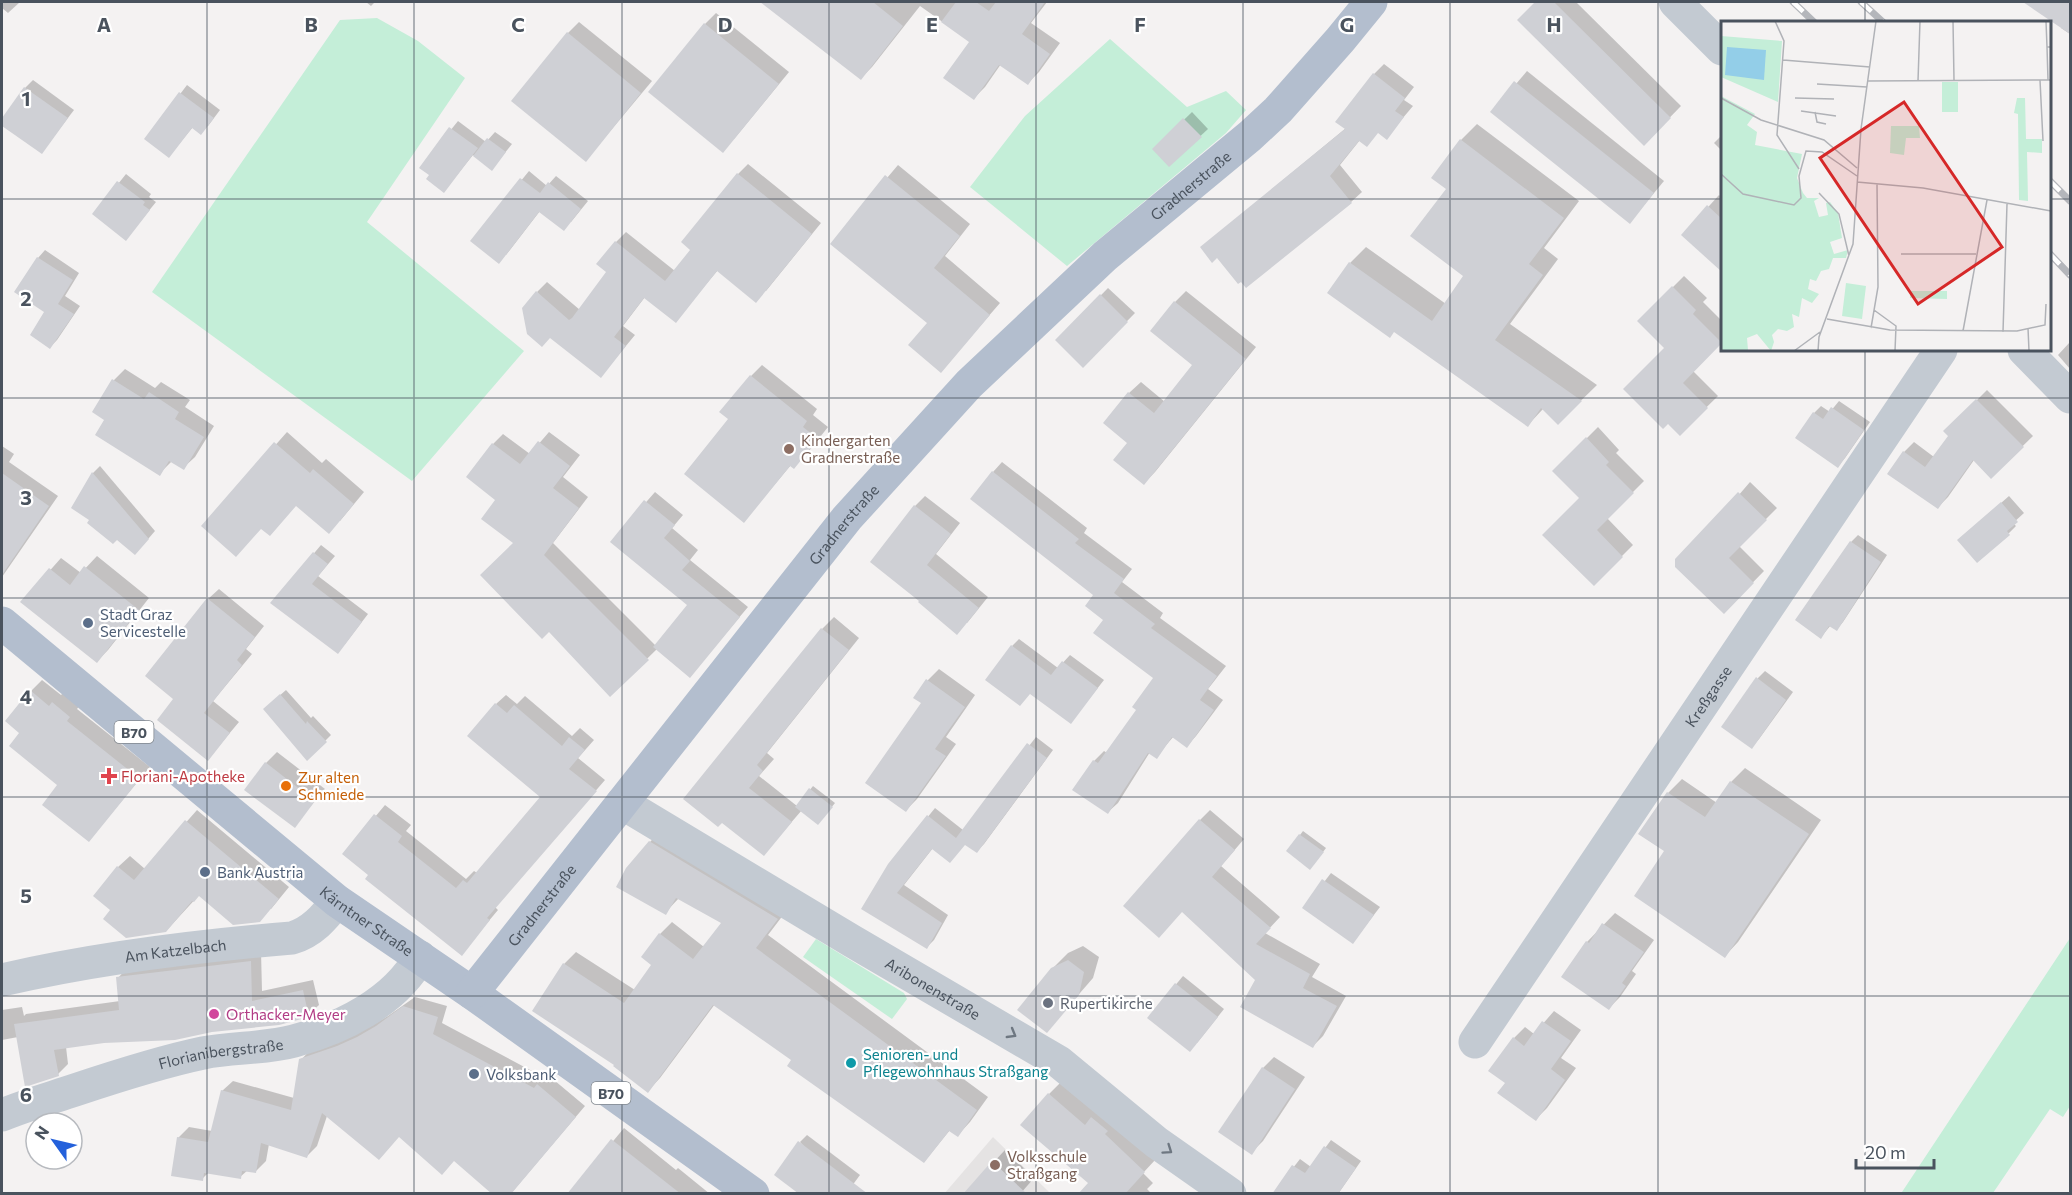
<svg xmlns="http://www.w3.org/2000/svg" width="2072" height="1195" viewBox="0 0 2072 1195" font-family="Commissioner,sans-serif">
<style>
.education{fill:#e5e3e3}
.green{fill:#c4eed8}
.shadow{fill:#0003}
.building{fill:#cfd0d5}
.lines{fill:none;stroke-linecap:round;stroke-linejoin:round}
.minor{stroke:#c3cad2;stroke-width:33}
.major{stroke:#b3bece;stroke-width:33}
.rail-casing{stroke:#b4b6bb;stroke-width:7}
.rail{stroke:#fff;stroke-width:4.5;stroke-dasharray:14;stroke-linecap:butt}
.oneway{stroke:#6e7781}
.grid{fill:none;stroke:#4a535e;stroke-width:1.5;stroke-opacity:0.55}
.education-dot{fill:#8d6e63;stroke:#fff;stroke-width:2}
.service-dot{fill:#5c6f8a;stroke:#fff;stroke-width:2}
.health-dot{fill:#e0444e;stroke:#fff;stroke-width:2}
.food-dot{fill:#e8710a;stroke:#fff;stroke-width:2}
.worship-dot{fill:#6b7280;stroke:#fff;stroke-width:2}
.hotel-dot{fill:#d1479c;stroke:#fff;stroke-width:2}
.culture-dot{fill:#0f9aa8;stroke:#fff;stroke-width:2}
.labels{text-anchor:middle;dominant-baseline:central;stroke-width:4.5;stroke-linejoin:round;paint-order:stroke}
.shield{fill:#fff;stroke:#80878e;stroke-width:1.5}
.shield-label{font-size:14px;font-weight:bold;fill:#4a535e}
.street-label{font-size:15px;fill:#4a535e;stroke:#fff}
.education-label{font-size:15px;fill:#785e54;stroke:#fff;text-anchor:start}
.service-label{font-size:15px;fill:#4e5e75;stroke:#fff;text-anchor:start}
.health-label{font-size:15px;fill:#be3a42;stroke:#fff;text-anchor:start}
.food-label{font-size:15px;fill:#c56008;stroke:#fff;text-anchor:start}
.worship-label{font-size:15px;fill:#5b616d;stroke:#fff;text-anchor:start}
.hotel-label{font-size:15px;fill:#b23c85;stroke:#fff;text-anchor:start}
.culture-label{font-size:15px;fill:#0d838f;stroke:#fff;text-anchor:start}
.inset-road{fill:none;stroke:#b0b2b7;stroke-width:1.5}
.view{fill:#d62828;fill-opacity:0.15;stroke:#d62828;stroke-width:3}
.inset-edge{fill:none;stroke:#4a535e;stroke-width:3}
.grid-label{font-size:20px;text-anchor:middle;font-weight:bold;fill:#4a535e;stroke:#fff;stroke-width:4.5;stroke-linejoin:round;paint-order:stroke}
</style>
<rect width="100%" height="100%" fill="#f4f2f2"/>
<polygon class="education" points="993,1137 1050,1193 944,1194"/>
<g class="green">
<polygon points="377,18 418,41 465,78 367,222 524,351 412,481 152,292 340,20"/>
<polygon points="1110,39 1187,107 1226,91 1246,110 1226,133 1067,266 970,187 1025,116"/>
<polygon points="2070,938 2070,1106 2063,1117 2050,1109 1993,1193 1905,1193 1902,1192"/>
<polygon points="816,939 904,993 907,999 892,1019 803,957"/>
</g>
<g class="shadow">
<polygon points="2,2 20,2 8,13 2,8"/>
<polygon points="366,2 375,2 371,6"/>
<polygon points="762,2 1047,2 1031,23 1060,43 1039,72 1028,83 1001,64 985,87 974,98 971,42 920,6 872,67 861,78"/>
<polygon points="1537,2 1576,2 1681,106 1644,144 1519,20"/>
<polygon points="2026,2 2070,2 2070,34 2061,28 2062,26"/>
<polygon points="716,13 789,72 734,139 705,24"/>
<polygon points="579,22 652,81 586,160 568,33"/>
<polygon points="1384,64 1414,87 1404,100 1413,106 1386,138 1379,132 1360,140 1340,165 1362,192 1351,202 1246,286 1218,256 1202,247 1346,128 1374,74"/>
<polygon points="1527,71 1664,181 1630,222 1492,112"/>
<polygon points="33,80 74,110 42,152 2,124 2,121 25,88"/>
<polygon points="187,85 220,110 208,126 193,127 169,156 146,139"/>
<polygon points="1192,112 1208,129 1169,165 1154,149"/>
<polygon points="458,121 486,142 495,132 512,144 492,169 473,155 444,191 431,174 421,167"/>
<polygon points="1477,124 1579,201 1544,248 1558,259 1510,324 1597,385 1558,423 1543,409 1528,425 1350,263 1366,247 1446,304 1466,275 1448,189 1461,140"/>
<polygon points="1722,135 1722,151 1714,143"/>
<polygon points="748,164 821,223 766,291 718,270 675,321 645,297 623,326 635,335 601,376 537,292 547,282 580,310 609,272 616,242 626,232 675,271 692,249 738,174"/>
<polygon points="898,165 970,224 945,256 1000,303 941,371 929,323 832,243"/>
<polygon points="529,171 547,186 556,176 588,201 571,222 540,211 506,255 472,241"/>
<polygon points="126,174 151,194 149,197 156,202 126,239 94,214"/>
<polygon points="1719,195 1722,198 1722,270 1683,235"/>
<polygon points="45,250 79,273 65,296 80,306 57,340 50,347 38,258"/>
<polygon points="1684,276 1707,298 1703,302 1722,321 1722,341 1693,371 1718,396 1680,433 1666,348 1639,321"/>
<polygon points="1108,288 1135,313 1083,366 1057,340"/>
<polygon points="1186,291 1256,347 1155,472 1144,483 1129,443 1129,393 1141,382 1165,402 1195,365 1175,302"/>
<polygon points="2070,342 2070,369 2058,355"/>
<polygon points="762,365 817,409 813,415 828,427 805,456 793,467 791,465 744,521 730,419 751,376"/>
<polygon points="125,369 155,388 161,382 190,400 185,407 214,426 195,457 183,468 172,461 159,474 106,420 114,380"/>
<polygon points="1987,390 2033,436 1991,477 1974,460 1948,497 1938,507 1904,452 1914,442 1934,457 1950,435 1946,431"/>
<polygon points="1839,401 1870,422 1845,458 1838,466 1814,413 1821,406 1830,412"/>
<polygon points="1598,427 1619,450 1616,453 1644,481 1607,518 1633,545 1594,584 1581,498 1554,471"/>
<polygon points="287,432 322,463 326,459 364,492 340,521 297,504 262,527 204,526"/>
<polygon points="549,432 580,455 563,477 588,497 553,543 656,646 689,605 612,541 655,492 683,515 672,528 698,550 690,560 748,607 690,676 657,649 610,695 515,543 497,500 493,444 503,434 530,454"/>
<polygon points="2,446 14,454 9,462 58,496 2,577"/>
<polygon points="1002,462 1087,528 1084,533 1132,569 1122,582 1163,613 1160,618 1226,666 1208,689 1223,700 1196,736 1187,746 1174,736 1156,757 1150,752 1118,803 1108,812 1074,790 1094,761 1104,751 1107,753 1138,710 1155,678 1105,619 1095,595 993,472"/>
<polygon points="100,466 155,531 142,546 92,520 73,508 93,473"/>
<polygon points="1750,482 1777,508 1739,546 1764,571 1724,612 1677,567"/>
<polygon points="925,496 960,523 936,554 988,597 967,623 920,602 915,506"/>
<polygon points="2009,496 2024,513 2013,523 2016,526 2009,533 1967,533"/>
<polygon points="1858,535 1887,555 1843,622 1837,629 1831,625 1821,637 1797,620 1851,542"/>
<polygon points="321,545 335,556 318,576 368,614 345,644 272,603"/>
<polygon points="97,556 149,598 108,650 97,661 22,602 61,558 81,573"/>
<polygon points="219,589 264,626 246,649 252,654 213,701 239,722 208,759 175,699 208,599"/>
<polygon points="834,617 859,638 767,753 774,759 759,776 797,806 813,786 835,803 821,820 802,810 764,854 723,821 685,799 822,629"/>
<polygon points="1019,639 1058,668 1070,655 1104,680 1071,722 1012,646"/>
<polygon points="939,669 975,695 946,737 956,744 917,799 906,810 928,680"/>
<polygon points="1765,671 1793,692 1759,739 1752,747 1758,678"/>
<polygon points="42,680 61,695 64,692 80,705 77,709 150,767 89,840 59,785 31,691"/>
<polygon points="286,690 311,718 313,716 331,735 307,759 270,704"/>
<polygon points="506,695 517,704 525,696 572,736 580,728 594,740 578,758 605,780 495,907 498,910 462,953 344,854 385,805 411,825 406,831 466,879 474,871 477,873 542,797 496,704"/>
<polygon points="1036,737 1053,750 984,844 977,851 966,843 933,848 904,885 948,915 934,940 927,947 863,909 889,865 935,808 963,830"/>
<polygon points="277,752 325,789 294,826 246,789 266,763"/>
<polygon points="1745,768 1821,820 1738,942 1725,956 1666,851 1641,833 1668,793 1682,779 1717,803 1731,782"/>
<polygon points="197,810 289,887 271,909 200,894 166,931 113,910 118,867 130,856 145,869"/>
<polygon points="1210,810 1244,839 1221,866 1280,917 1265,933 1320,964 1312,977 1346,996 1323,1036 1313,1046 1257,980 1182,911 1200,820"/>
<polygon points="662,829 790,906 768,935 988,1097 970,1122 958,1135 950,1130 924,1162 793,1059 715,1004 660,1078 648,1091 564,964 576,952 635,990 654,965 660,934 672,922 704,947 723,922 679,898 665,913 650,842"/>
<polygon points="1303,831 1326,848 1313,865 1288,851"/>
<polygon points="1331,873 1380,907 1353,942 1304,908"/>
<polygon points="1615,913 1654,940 1632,971 1636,974 1620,997 1609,1008 1587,942"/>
<polygon points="1083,946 1099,957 1093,978 1047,1031 1052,969 1068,953"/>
<polygon points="261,951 262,991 313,980 319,1005 308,1015 66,1047 68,1064 58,1074 18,1037 2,1040 2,1010 22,1007 24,1016 26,1014 120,1001 118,978 128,967"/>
<polygon points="1183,976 1224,1009 1197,1043 1149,1017"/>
<polygon points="415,997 447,1006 442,1023 545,1078 548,1075 585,1106 513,1191 455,1160 400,1136 327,1116 317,1146 307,1156 269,1144 266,1161 256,1171 248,1170 240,1177 209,1172 202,1179 178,1138 189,1127 212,1131 222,1091 233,1081 294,1098 301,1060 311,1049 369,1027 388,1016"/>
<polygon points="1554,1011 1581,1030 1561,1058 1576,1068 1547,1108 1536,1119 1514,1038 1525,1027 1534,1034"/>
<polygon points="1274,1057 1305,1077 1263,1141 1251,1153 1220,1132 1263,1068"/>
<polygon points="1061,1082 1156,1159 1143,1173 1153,1183 1147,1189 1152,1194 1081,1194 1090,1183 1049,1094"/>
<polygon points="624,1128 676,1170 678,1168 710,1194 569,1194"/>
<polygon points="807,1135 860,1175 846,1194 800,1142"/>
<polygon points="1331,1140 1361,1161 1338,1194 1308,1194 1282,1182 1300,1159 1311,1167"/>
<polygon points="1005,1150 1034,1178 1021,1193 964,1194"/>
</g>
<g class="building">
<polygon points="760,2 873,2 903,26 861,80"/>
<polygon points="956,2 976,2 989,11 996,2 1045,2 1022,34 1050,54 1028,85 999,65 974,100 943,78 969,42 941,22"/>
<polygon points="1535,2 1554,2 1671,118 1644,146 1517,20"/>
<polygon points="2023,2 2070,2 2070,34"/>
<polygon points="704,23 779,84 723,153 648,92"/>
<polygon points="567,32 641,93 586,162 511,101"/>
<polygon points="1373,73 1405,98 1395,111 1404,117 1387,140 1378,133 1367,147 1359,141 1330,176 1352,203 1246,288 1241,282 1238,284 1217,258 1212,263 1200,247 1345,129 1335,122"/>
<polygon points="1514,81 1654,193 1630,224 1490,112"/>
<polygon points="24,87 68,118 42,154 2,126 2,118"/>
<polygon points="179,92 214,118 201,135 192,128 169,158 144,139"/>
<polygon points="1183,118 1202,137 1169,167 1152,149"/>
<polygon points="449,127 478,148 444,193 426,179 429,175 419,168"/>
<polygon points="487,138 506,152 492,171 473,156"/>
<polygon points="1460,139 1564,218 1529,264 1543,275 1495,340 1582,401 1558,425 1541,408 1528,427 1394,332 1390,338 1327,293 1349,262 1432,321 1463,276 1410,236 1446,189 1431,178"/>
<polygon points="737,173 812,234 756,303 717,271 676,323 644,298 614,337 626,346 601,378 550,338 542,347 527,334 522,308 536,291 569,320 572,318 606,272 596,264 615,241 665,281 690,250 681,242"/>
<polygon points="885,175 960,236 934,268 990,315 941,373 908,345 927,323 830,244"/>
<polygon points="520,178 540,193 548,182 581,209 564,231 539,212 499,264 470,241"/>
<polygon points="117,181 145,202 143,205 150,210 126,241 92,214"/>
<polygon points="1707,205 1722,219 1722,272 1681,235"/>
<polygon points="37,257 73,280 58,304 74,314 50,349 30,335 44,312 14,292"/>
<polygon points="1672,286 1696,310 1693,314 1722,343 1683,383 1708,408 1680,436 1668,424 1663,429 1623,389 1664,348 1637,321"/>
<polygon points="1100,294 1128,322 1083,368 1055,340"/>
<polygon points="1174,301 1246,359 1144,485 1113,460 1127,443 1103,423 1128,392 1154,413 1192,365 1150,331"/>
<polygon points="750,375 807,421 803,427 818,439 794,469 790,466 744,523 684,474 728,419 719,412"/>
<polygon points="112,379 144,399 149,392 179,412 175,419 204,437 184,470 169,461 160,476 95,435 104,420 92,412"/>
<polygon points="1976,399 2024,447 1991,479 1973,460 1938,509 1887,474 1903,451 1925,467 1948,436 1943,431"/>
<polygon points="1831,407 1864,430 1838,468 1795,438 1813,412 1823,419"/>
<polygon points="1586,437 1609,462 1606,465 1634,493 1597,530 1623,557 1594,586 1542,535 1579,498 1552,471"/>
<polygon points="538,441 570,466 553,488 579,508 544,555 649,660 610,697 549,632 542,639 480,575 513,543 481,519 495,500 466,477 492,443 520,464"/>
<polygon points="274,442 310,473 313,469 354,504 329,534 296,506 270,536 261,529 236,557 201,526"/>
<polygon points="992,471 1079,539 1075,543 1124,579 1114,593 1155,624 1151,628 1217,676 1200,700 1214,710 1187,748 1172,737 1157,759 1148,753 1108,814 1072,790 1093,760 1098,763 1136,710 1132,707 1153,678 1093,633 1103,620 1085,606 1093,595 970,499"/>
<polygon points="92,472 149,539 135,555 117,540 113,544 87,523 89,520 71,508"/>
<polygon points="2,473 49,506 2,575"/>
<polygon points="1738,492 1767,520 1729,558 1754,583 1724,614 1675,567 1675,559"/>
<polygon points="644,500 675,525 664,538 690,561 682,570 740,617 690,678 653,647 687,605 610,542"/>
<polygon points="2001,502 2018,522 2007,531 2010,535 1977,563 1957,540"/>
<polygon points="914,505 951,534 927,565 979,608 957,635 918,602 919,601 870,562"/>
<polygon points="1850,541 1881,562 1837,631 1829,626 1821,639 1795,620"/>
<polygon points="313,552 328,564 312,584 362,622 338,654 270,603"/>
<polygon points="84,566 139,610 97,663 20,602 49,568 70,585"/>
<polygon points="207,598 255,637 237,660 242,665 204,713 230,733 208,761 157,720 173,699 145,676"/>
<polygon points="821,628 849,650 757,765 763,771 749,788 792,822 764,856 722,823 718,827 683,799"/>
<polygon points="1011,645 1051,675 1062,661 1098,688 1071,724 1030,694 1020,706 985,680"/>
<polygon points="1756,677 1786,700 1752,749 1721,727"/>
<polygon points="926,679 965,707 935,749 946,756 906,812 865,783 921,703 913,698"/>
<polygon points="30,690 49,706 52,702 70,717 67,721 140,779 89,842 42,805 57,785 9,746 19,733 5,721"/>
<polygon points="280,694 306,724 307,721 327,742 307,761 263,709"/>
<polygon points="495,703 507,713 514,705 562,746 569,737 585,750 569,769 597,791 487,918 490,920 462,956 365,879 368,875 342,854 374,814 402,836 398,842 456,888 463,880 467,883 540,797 467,736"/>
<polygon points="1027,743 1047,758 977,853 965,845 950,863 932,849 897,893 942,923 927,949 861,909 888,864 927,815 956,838"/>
<polygon points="265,762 315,801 295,828 244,790"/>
<polygon points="1730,781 1809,834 1725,958 1634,896 1664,851 1638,834 1667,792 1705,817"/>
<polygon points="809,788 833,807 818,825 795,807"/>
<polygon points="1199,819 1235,850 1212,877 1271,928 1256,944 1310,974 1303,988 1337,1006 1313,1048 1240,1007 1255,980 1182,912 1159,938 1123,906"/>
<polygon points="185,820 279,899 260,922 233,925 199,896 194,902 192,901 166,932 126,938 103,919 110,910 93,896 117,866 134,880"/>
<polygon points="1299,834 1324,852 1310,870 1286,851"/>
<polygon points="649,841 778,919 756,948 977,1110 958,1137 949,1131 924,1163 787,1066 791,1060 713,1005 648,1093 613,1066 614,1065 532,1011 563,963 624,1003 651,965 641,957 659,933 693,959 721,923 676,898 666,915 616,887 626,868"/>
<polygon points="1322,879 1374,915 1353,944 1302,908"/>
<polygon points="1602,923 1644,952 1622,983 1626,986 1609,1010 1561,977 1586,941 1589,943"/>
<polygon points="1068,960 1084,972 1079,995 1047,1033 1017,1010 1051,968"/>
<polygon points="251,961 252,1001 303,990 309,1017 279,1025 212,1032 175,1040 104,1043 54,1050 59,1076 25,1087 14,1024 119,1010 116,977"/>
<polygon points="1175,983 1218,1017 1190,1052 1147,1018"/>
<polygon points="403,1006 438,1017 433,1034 534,1088 537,1084 576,1117 511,1194 492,1194 454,1161 442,1175 399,1137 379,1160 322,1113 307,1158 261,1143 256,1173 242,1171 241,1179 204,1173 203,1181 171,1176 177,1137 208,1142 221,1090 291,1110 299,1059 337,1046 357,1037 376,1026"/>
<polygon points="1542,1021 1571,1041 1551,1069 1565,1080 1536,1121 1497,1093 1505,1083 1488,1071 1513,1037 1524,1046"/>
<polygon points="1262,1067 1295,1089 1252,1155 1218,1132"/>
<polygon points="1048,1093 1085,1125 1091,1117 1108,1131 1105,1134 1145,1172 1125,1194 1078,1194 1088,1183 1020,1125"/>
<polygon points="611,1139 681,1194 567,1194"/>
<polygon points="798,1141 868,1194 799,1194 774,1175"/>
<polygon points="1324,1146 1356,1168 1338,1194 1272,1194 1292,1165 1305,1173"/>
<polygon points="992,1161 1027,1194 963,1194"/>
</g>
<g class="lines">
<g class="minor">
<polyline points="1675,2 1722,49"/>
<polyline points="2024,350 2070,397"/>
<path id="s1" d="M622,803L852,941L1059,1062L1156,1142L1230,1194"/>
<path id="s2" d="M2,980C97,958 195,946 292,938C312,932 324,918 337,901"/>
<path id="s3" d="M1475,1042L1941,350"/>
<path id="s4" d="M2,1115C26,1105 51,1098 75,1090C117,1076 160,1062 203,1053C232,1047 265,1049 294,1041C342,1028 395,1002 420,957"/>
</g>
<g class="major">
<path id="s5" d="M2,623L337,901L472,993L753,1194"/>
<path id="s6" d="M472,993L847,518L969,384L1105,256L1250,136L1278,110L1340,40L1371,2"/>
</g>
<defs>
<g id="rail">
<polyline points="1793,2 1814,22"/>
<polyline points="1861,2 1883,22"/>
<polyline points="2050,181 2070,201"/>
<polyline points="2050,254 2070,275"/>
</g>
</defs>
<use href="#rail" class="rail-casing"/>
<use href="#rail" class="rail"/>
</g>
<defs><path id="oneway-chevron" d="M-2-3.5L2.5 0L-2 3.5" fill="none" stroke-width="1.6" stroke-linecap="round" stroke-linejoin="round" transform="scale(1.5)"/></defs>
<g class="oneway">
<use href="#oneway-chevron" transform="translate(1012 1034) rotate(30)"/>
<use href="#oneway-chevron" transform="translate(1168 1150) rotate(35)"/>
</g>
<path class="grid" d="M207,2V1194M414,2V1194M622,2V1194M829,2V1194M1036,2V1194M1243,2V1194M1450,2V1194M1658,2V1194M1865,2V22M2,199H1722M2050,199H2070M1865,350V1194M2,398H2070M2,598H2070M2,797H2070M2,996H2070"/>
<g class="education-dot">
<circle cx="789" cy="449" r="6"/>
<circle cx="995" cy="1165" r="6"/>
</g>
<g class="service-dot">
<circle cx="88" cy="623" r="6"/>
<circle cx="205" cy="872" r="6"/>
<circle cx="474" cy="1074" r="6"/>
</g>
<path class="health-dot" d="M106 767h6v6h6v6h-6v6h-6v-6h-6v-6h6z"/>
<circle class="food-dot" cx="286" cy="786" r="6"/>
<circle class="worship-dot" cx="1048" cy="1003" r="6"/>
<circle class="hotel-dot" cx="214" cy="1014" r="6"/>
<circle class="culture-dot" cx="851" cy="1063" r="6"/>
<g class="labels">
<g class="shield">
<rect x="114.5" y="721" width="39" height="22" rx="4.5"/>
<rect x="591.5" y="1082" width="39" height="22" rx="4.5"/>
</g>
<g class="shield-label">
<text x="134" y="732">B70</text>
<text x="611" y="1093">B70</text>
</g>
<g class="street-label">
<text stroke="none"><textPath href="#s6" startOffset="1084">Gradnerstraße</textPath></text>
<text stroke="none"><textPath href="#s6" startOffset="598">Gradnerstraße</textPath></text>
<text stroke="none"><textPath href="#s3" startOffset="417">Kreßgasse</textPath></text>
<text stroke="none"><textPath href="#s6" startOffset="112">Gradnerstraße</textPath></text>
<text stroke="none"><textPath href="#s5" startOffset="471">Kärntner Straße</textPath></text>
<text stroke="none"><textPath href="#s2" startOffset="176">Am Katzelbach</textPath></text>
<text stroke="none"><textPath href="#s1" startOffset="362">Aribonenstraße</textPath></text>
<text stroke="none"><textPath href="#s4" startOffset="228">Florianibergstraße</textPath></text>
</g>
<g class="education-label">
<text x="801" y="440">Kindergarten<tspan x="801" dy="17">Gradnerstraße</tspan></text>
<text x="1007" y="1156">Volksschule<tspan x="1007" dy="17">Straßgang</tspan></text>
</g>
<g class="service-label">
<text x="100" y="614">Stadt Graz<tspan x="100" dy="17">Servicestelle</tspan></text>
<text x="217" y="872">Bank Austria</text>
<text x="486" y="1074">Volksbank</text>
</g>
<g class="health-label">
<text x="121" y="776">Floriani-Apotheke</text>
</g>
<g class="food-label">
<text x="298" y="777">Zur alten<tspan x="298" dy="17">Schmiede</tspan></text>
</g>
<g class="worship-label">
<text x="1060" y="1003">Rupertikirche</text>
</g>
<g class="hotel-label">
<text x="226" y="1014">Orthacker-Meyer</text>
</g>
<g class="culture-label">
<text x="863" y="1054">Senioren- und<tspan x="863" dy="17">Pflegewohnhaus Straßgang</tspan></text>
</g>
</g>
<g transform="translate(1721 21)">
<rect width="330" height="330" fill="#f4f2f2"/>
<path d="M0,15L61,20L57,81L0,56ZM221,61H237V91H221ZM0,75L34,93L26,104L36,111L34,124L81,133L76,157L82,172L86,177H98L93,180L98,196L107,194L105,182L109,181L117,192L121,217L109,221L113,233L127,229L125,237H112L108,248L100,250L95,260L89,258L87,268L98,273L91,282L81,277L78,296L71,293L73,306L66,310L57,308L51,314L53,321L50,330L36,313L26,317L27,329L0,330ZM296,77H304L305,118H321V132L306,131L307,180L298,179L297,93L293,92ZM170,105H198L199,117H185L183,134L169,132ZM125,262L145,265L141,298L121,295ZM226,270V278L189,277V270Z" fill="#c4eed8"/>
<path d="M6,26L45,29L43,59L4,54Z" fill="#93cee8"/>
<path class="inset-road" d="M54,0L63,20L56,114L78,148M232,0L233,59M325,0L326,26M62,39L149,46M319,59L322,120M327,59L326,26H330M147,60L330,59M197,60L199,0M96,63L146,66M0,77L40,99L103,119L136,147M74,77L113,78M80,90L115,95M94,91L96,101L105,103M0,153L22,173L73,184L80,177L78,155L85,130L101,131L136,155M136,161L202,167L330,190M98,172L118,193L128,235M180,233H255M153,289L175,305L174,330M106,298L169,309L296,310L324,304L325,283M150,307L157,266L156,163M307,307L308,330M242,310L266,179M282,311L286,183M73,330L99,311M97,330L98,316L132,223L140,108L155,0"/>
<path class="view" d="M183,81L281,226L197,283L99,137Z"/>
<rect width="330" height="330" class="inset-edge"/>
</g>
<g class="grid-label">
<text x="104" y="32">A</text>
<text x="311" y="32">B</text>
<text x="518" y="32">C</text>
<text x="725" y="32">D</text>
<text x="932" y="32">E</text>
<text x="1140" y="32">F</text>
<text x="1347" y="32">G</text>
<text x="1554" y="32">H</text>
<text x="26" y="106">1</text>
<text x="26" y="306">2</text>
<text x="26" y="505">3</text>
<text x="26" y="704">4</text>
<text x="26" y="903">5</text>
<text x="26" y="1102">6</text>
</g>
<rect width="2072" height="1195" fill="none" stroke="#4a535e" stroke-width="6"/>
<g transform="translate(54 1141) rotate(304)"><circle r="28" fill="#ffffff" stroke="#b7babf" stroke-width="1.5"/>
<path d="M0-4.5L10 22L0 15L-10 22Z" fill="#2461db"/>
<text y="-9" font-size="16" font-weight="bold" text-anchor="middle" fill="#4a535e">N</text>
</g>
<path d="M1856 1159v9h78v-9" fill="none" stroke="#4a535e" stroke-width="3"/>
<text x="1865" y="1159" font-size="18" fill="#4a535e" stroke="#ffffff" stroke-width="4.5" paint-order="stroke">20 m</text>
</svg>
